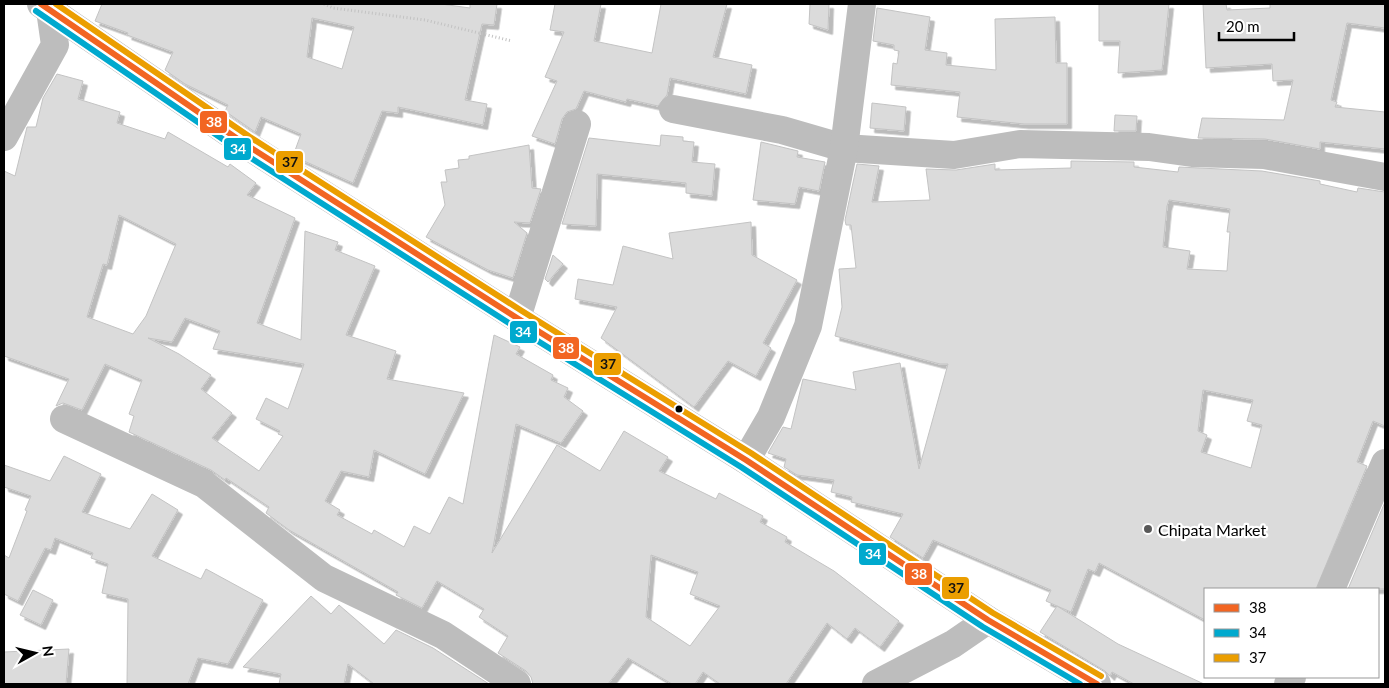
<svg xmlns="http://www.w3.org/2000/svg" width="1389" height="688" viewBox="0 0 1389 688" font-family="Lato,sans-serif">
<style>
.building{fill:#dbdbdb;stroke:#c3c3c3;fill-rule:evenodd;filter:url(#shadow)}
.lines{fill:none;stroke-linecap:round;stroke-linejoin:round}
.path{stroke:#c2c2c2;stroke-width:3;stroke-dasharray:1 2.5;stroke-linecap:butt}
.minor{stroke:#bdbdbd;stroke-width:28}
.bus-1-casing{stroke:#fff;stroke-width:10}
.bus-2-casing{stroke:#fff;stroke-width:10}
.bus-3-casing{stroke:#fff;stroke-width:10}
.bus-1{stroke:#f26522;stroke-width:6}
.bus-2{stroke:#00a9ce;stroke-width:6}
.bus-3{stroke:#eb9e00;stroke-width:6}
.bus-dot{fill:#000;stroke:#fff;stroke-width:2}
.poi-dot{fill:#595959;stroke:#fff;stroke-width:2}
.labels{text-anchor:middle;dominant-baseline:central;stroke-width:4.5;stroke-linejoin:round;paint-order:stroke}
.poi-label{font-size:16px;fill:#000;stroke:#fff;text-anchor:start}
.line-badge{stroke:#fff;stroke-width:2}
.badge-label{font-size:14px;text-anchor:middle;font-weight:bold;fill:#fff}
.pale-badge-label{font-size:14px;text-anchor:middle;font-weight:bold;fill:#111}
</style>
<defs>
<filter id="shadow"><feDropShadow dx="4.5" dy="4.5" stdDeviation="0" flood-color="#0004"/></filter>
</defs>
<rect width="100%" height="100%" fill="#fff"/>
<g class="building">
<path d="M102,4H441L470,8V4H497L494,25L482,24L465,100L487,104L483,125L398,107V113L382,111L353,183L293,156L301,134L261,117L255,132L225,111L228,105L185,84L165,70L173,52L127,35L128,33L95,21ZM312,18L354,27L342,69L307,57Z"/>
<polygon points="555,4 601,4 594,41 652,53 661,4 727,4 713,57 752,65 746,94 670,78 667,95 658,106 627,99 626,102 584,91 576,109 567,112 562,119 555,144 532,136 557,81 545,77 564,32 550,30"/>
<polygon points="810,4 829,4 828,30 809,24"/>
<polygon points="1099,4 1169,4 1162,70 1118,73 1120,41 1099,41"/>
<polygon points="1203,4 1226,4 1227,10 1270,8 1270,4 1385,4 1385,28 1347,23 1331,100 1337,102 1335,107 1385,112 1385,149 1320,142 1320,149 1265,139 1198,138 1202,118 1284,120 1293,80 1273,81 1272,64 1206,68"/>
<polygon points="877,8 930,17 925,50 947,53 946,65 996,70 995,19 1055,17 1056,63 1067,63 1067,124 1024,124 957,117 960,92 891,85 893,63 897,64 899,51 894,50 894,45 873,41"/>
<path d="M57,74L83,81L78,99L120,112L117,123L165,139L168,132L228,167L230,164L256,183L247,195L295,218L257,323L301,340L305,231L338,242L335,250L375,266L346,335L396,351L387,379L464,393L425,474L374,450L369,477L341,471L325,501L340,510L337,515L372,534L374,530L404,547L414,526L430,534L449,497L463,504L494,335L520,347L516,354L553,375L551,380L568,388L564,397L583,411L561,443L516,424L492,553L557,445L600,471L624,431L668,457L659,471L716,499L719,493L763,516L760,522L787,537L785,542L834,571L899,621L880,647L855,628L847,639L827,623L786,684H720L703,672L695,684H672L628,658L608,684H533L531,677L526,671L498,653L508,636L479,617L484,609L437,581L422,608L396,595L398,592L289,530L266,513L269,507L226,478L225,480L211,470L129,432L134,416L129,414L142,380L105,364L82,410L63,403L56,406L69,379L4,356V171L15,176L27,127H36L43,98ZM119,215L176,244L146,316L133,334L87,317L103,264L107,265ZM185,318L220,331L213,349L304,364L288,409L266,398L256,419L280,431L278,434L283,436L259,471L212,438L232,413L201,389L211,375L179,354L148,338L172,342ZM651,555L698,572L690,594L720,606L690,646L646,617Z"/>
<polygon points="872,103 906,107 904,131 870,128"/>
<polygon points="1115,115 1137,116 1136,131 1114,131"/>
<polygon points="661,135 683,137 683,141 694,142 692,162 715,164 712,196 686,193 686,183 597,174 596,226 562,224 589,138 660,146"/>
<polygon points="761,142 798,151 797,157 825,162 819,191 799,187 795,204 753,200"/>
<polygon points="529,145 532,188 541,189 530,223 514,222 527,233 513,278 488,270 426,237 445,205 441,182 447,182 445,170 459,168 458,160 469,159 469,156"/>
<path d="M1071,161L1134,162V167L1178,172L1179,167L1262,171L1320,181V184L1357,192L1358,188L1385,192V426L1373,421L1357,462L1367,466L1316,589H1205V620L1099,563L1095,572L1088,569L1071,612L1057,606L1118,644L1204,684H1134L1112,672L1110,676L1105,671L1040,632L1057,606L1046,601L1051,590L933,540L923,558L890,537L903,514L851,502L852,497L831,492L834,480L797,475L784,467L786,459L768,453L783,427L791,429L803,379L856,390L853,372L900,363L919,469L948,364H940L835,336L842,307L839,269L856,268L851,225H846L845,220L857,164L879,166L872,202L930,200L926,169L956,170L995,164V170L1071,168ZM1169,200L1230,209L1227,232H1230L1227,271L1187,269L1190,251L1163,247L1167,206ZM1203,390L1253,400L1247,421L1262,425L1251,468L1201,452L1207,435L1198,431Z"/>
<polygon points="751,222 752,255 797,280 763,343 771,348 756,376 728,361 694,407 601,338 617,307 575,299 578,279 613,285 623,246 673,259 669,233"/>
<polygon points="553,255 563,264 548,282 545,279"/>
<polygon points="64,456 101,474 82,512 130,529 152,494 178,510 152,556 201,579 206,569 263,600 228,664 198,658 188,684 127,684 128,599 102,593 108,564 91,558 93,553 55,538 51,550 45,548 18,601 4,594 4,555 9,558 27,511 25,510 31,496 4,487 4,465 50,481"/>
<polygon points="1385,502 1385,589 1348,589"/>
<polygon points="33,590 53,600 41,625 20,615"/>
<polygon points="311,596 331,614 339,605 384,644 396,630 433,648 489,684 374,684 348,664 344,684 279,684 281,674 243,667"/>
<polygon points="69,649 66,684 4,684 4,652"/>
</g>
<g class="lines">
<polyline class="path" points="324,4 333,8 425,20 512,41"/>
<g class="minor">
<polyline points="41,4 245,144 517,318 746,460 988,620 1097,684"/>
<polyline points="673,109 782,130 844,148 954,155 1020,144 1149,147 1192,153 1264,155 1385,177"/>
<polyline points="4,137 55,45 50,10 54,4"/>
<polyline points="517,318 577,124"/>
<polyline points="64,419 204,484 324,578 443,635 517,684"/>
<polyline points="746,460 771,417 808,326 844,148 862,4"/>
<polyline points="1331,589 1385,463"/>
<polyline points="876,684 953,644 988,620"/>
<polyline points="1288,684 1292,677"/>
</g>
<defs>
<polyline id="bus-1" points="41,4 245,144 517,318 746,460 988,620 1097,684"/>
<polyline id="bus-2" points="36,11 240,151 512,325 741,467 983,627 1080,684"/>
<polyline id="bus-3" points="56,4 250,137 522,311 751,453 993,613 1101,676"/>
</defs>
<use href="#bus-1" class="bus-1-casing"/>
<use href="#bus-2" class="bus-2-casing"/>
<use href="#bus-3" class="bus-3-casing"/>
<use href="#bus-1" class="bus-1"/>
<use href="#bus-2" class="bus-2"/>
<use href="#bus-3" class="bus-3"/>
</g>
<circle class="bus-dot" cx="679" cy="409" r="4.5"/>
<circle class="poi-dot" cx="1148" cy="529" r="5"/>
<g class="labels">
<g class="poi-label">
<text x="1158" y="529">Chipata Market</text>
</g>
</g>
<g class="line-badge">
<rect x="199" y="110" width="29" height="24" rx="5" fill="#f26522"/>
<rect x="223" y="137" width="29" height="24" rx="5" fill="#00a9ce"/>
<rect x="275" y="150" width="29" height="24" rx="5" fill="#eb9e00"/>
<rect x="509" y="320" width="29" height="24" rx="5" fill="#00a9ce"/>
<rect x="552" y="336" width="28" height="24" rx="5" fill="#f26522"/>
<rect x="593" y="352" width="29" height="24" rx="5" fill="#eb9e00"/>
<rect x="858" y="542" width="29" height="24" rx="5" fill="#00a9ce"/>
<rect x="904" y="562" width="29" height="24" rx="5" fill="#f26522"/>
<rect x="941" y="576" width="29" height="24" rx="5" fill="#eb9e00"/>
</g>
<g class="badge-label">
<text x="214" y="127">38</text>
<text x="238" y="154">34</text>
<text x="523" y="337">34</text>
<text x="566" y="353">38</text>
<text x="873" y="559">34</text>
<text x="919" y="579">38</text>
</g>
<g class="pale-badge-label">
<text x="290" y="167">37</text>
<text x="608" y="369">37</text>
<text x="956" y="593">37</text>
</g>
<rect width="1389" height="688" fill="none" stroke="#000000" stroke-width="10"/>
<rect x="1204" y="588" width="175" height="90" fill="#ffffff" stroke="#999999"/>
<rect x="1214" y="604" width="25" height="8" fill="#f26522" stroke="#999999"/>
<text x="1249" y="613" font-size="15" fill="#000000">38</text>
<rect x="1214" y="629" width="25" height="8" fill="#00a9ce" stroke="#999999"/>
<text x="1249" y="638" font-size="15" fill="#000000">34</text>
<rect x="1214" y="654" width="25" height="8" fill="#eb9e00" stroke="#999999"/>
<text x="1249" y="663" font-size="15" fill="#000000">37</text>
<g transform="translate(35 653) rotate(82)" stroke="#ffffff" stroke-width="4" paint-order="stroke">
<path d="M0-4L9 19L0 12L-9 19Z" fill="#000000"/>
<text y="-8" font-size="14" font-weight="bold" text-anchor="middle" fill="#000000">N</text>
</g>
<path d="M1219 32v8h75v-8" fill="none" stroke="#000000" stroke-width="2.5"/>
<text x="1226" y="32" font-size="15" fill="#000000" stroke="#ffffff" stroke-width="4" paint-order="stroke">20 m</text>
</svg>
